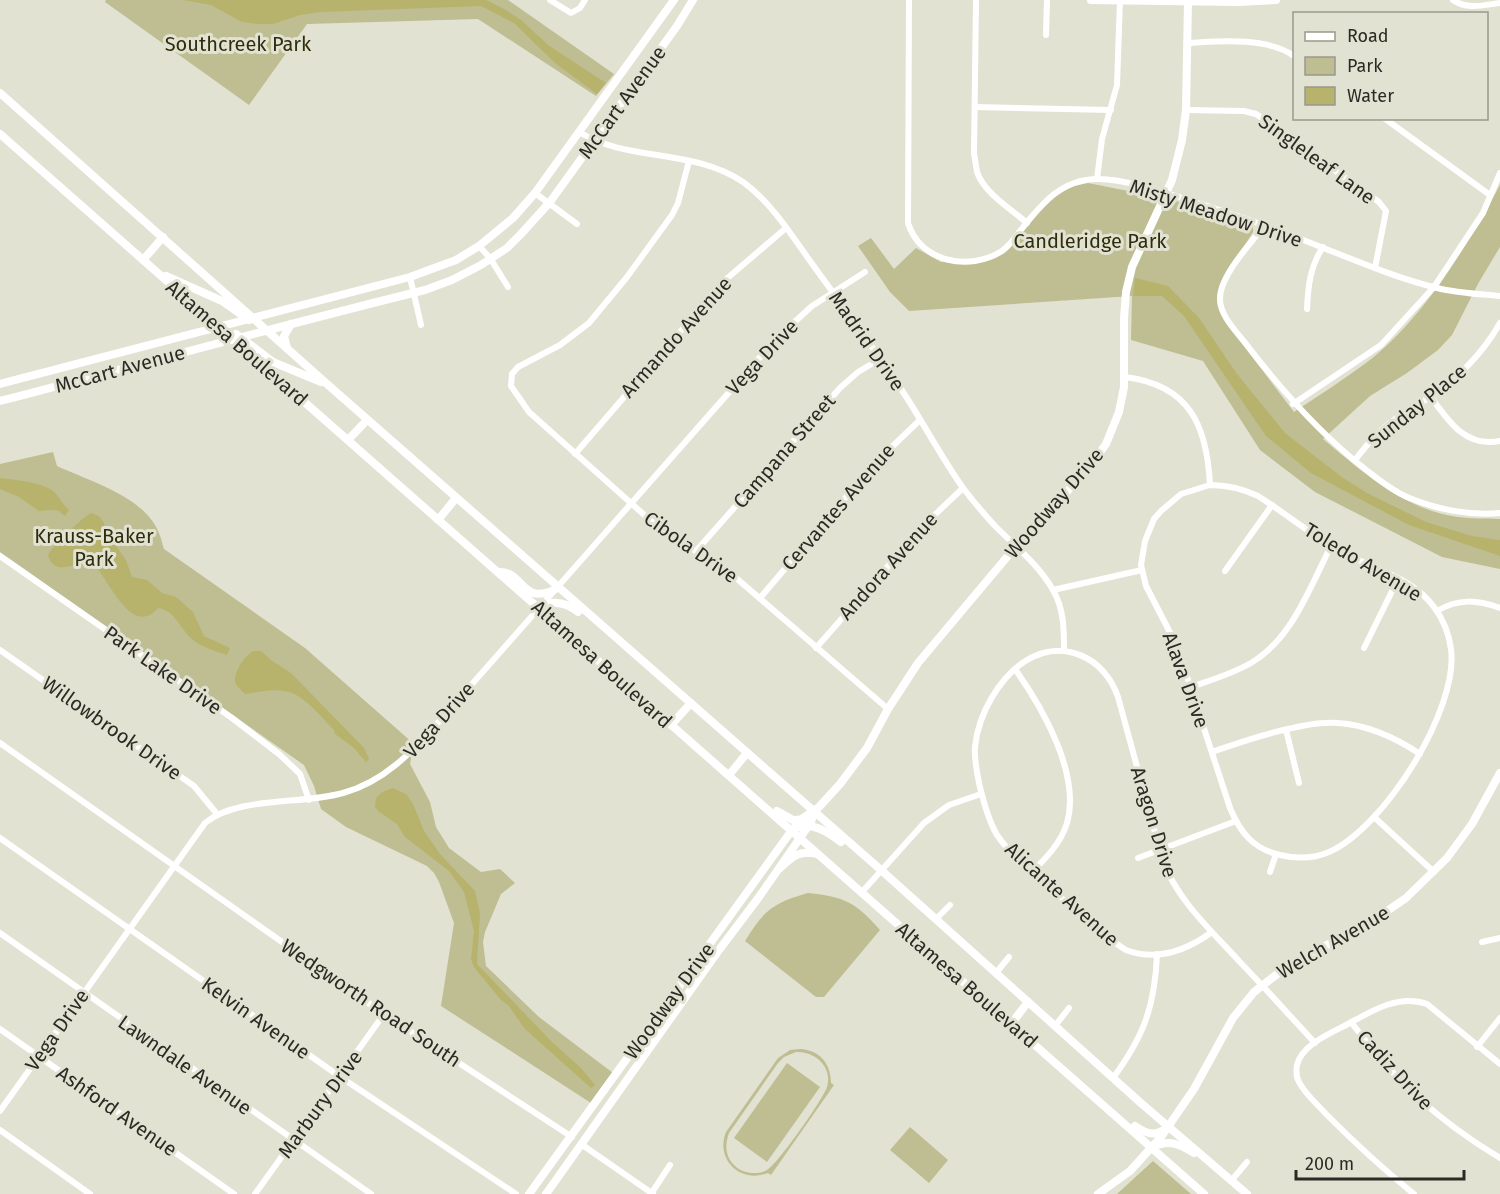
<svg xmlns="http://www.w3.org/2000/svg" width="1500" height="1194" viewBox="0 0 1500 1194" font-family="'Fira Sans',sans-serif">
<style>
.green{fill:#bfbd92;fill-rule:evenodd}
.water{fill:#b7b36c}
.lines{fill:none;stroke-linecap:round;stroke-linejoin:round}
.minor{stroke:#fff;stroke-width:6}
.tertiary{stroke:#fff;stroke-width:8}
.secondary{stroke:#fff;stroke-width:8}
.labels{text-anchor:middle;dominant-baseline:central;stroke-width:6;stroke-linejoin:round;paint-order:stroke}
.park-label{font-size:20px;fill:#302d0d;stroke:#e2e2d2}
.street-label{font-size:20px;fill:#2b2b25;stroke:#e2e2d2}
</style>
<rect width="100%" height="100%" fill="#e2e2d2"/>
<g class="green">
<polygon points="106,0 508,0 614,74 596,96 478,19 307,24 249,105 105,2"/>
<path d="M1088,183L1173,200L1253,226V232L1222,281L1221,309L1231,329L1294,412C1318,396 1343,380 1366,363C1421,322 1468,245 1500,185V247L1479,282L1452,335L1438,350L1407,373L1370,396L1323,439C1364,473 1403,509 1458,517C1472,519 1486,518 1500,519V569L1442,557L1315,492L1260,450L1203,361L1131,340L1132,296L909,311L890,292L858,246L871,238L894,269L916,248L941,262L979,263L1005,250L1051,197L1065,188Z"/>
<path d="M53,452L57,466C89,481 143,496 158,531C161,537 162,543 164,549L305,648L414,744L410,764L430,802L436,827L449,848L481,872L500,869L515,883L501,894L485,932L483,942L486,966L539,1017L613,1073L591,1103L441,1006L454,923L439,882L434,873L427,866L346,827L321,809L314,786L304,765L0,552V464Z"/>
<path d="M808,893C845,897 855,902 880,930L824,997H816L745,941C764,910 773,903 808,893Z"/>
<path d="M800,1049C820,1050 831,1064 831,1083L834,1085L771,1175L768,1173C740,1184 715,1159 726,1132L778,1058L790,1050ZM796,1052C815,1051 833,1067 827,1087C824,1098 777,1165 767,1170C756,1176 741,1173 733,1164C725,1155 725,1144 729,1133L778,1063L784,1057Z"/>
<polygon points="787,1063 820,1087 767,1162 734,1138"/>
<polygon points="910,1127 948,1160 929,1183 890,1150"/>
<polygon points="1153,1161 1191,1194 1117,1194"/>
</g>
<g class="water">
<polygon points="183,0 486,0 504,9 521,20 548,45 606,83 597,94 555,63 514,23 481,6 320,12 300,15 273,24 257,24 242,22 211,5"/>
<polygon points="1135,278 1168,286 1199,318 1237,374 1285,433 1343,478 1367,493 1426,522 1472,536 1500,540 1500,556 1409,525 1311,473 1266,436 1184,316 1162,296 1133,296"/>
<path d="M0,478C14,480 42,482 53,491C59,496 62,504 69,510L65,516L59,511L53,510L39,511L19,497L0,489Z"/>
<path d="M91,513L99,516L104,523L105,530L126,560L132,577L147,580L162,593L176,597L193,612L204,636L230,648L227,655C216,651 200,647 192,639C180,629 175,610 158,608C130,640 107,574 91,561C76,562 54,578 48,555C51,548 84,516 91,513Z"/>
<path d="M253,651H261L271,660L291,673L364,748L369,759L366,762L353,747L335,734L334,730C321,717 306,697 289,692C275,688 259,692 245,694C242,691 236,686 235,682C234,671 245,656 253,651Z"/>
<polygon points="393,788 406,794 413,804 424,831 440,854 475,891 480,913 477,964 552,1042 581,1068 595,1085 591,1088 525,1029 508,1005 501,1000 474,967 471,959 474,931 464,892 449,871 405,837 397,824 378,811 375,807 376,798 382,792"/>
</g>
<g class="lines">
<g class="minor">
<polyline points="550,0 571,13 580,8 585,0"/>
<path d="M909,0L908,223C920,262 969,272 1002,251C1009,246 1015,238 1020,231C1041,205 1060,180 1096,179C1124,178 1173,195 1201,204C1242,217 1282,231 1321,247C1359,262 1397,278 1437,288C1457,293 1479,294 1500,296"/>
<path d="M976,0L974,153C975,159 976,166 977,172C984,193 1011,209 1027,223"/>
<path d="M1453,0C1467,10 1484,5 1500,3"/>
<polyline points="1046,35 1047,0"/>
<path d="M1189,43C1221,41 1267,37 1294,56"/>
<polyline points="975,107 1111,110"/>
<polyline points="1186,110 1244,111 1256,114 1379,202 1386,211 1375,268"/>
<polyline points="1384,118 1490,195"/>
<path d="M579,132C627,162 693,148 743,182C772,203 792,236 813,265C844,308 876,351 905,395C925,426 942,458 963,488C973,501 984,514 995,526C1016,547 1038,564 1053,590C1064,609 1064,629 1064,651"/>
<polyline points="689,161 678,203 672,215 627,277 589,323 560,345 518,367 512,374 511,386 529,412 660,529 728,571 888,709"/>
<polyline points="1097,179 1102,139 1117,85 1120,0"/>
<polyline points="535,193 577,224"/>
<path d="M1265,225C1252,242 1220,275 1220,298C1219,315 1237,332 1246,344C1282,391 1319,433 1365,469C1378,479 1391,490 1407,497C1435,509 1469,516 1500,513"/>
<polyline points="479,246 490,258 508,287"/>
<polyline points="410,277 421,325"/>
<path d="M1307,309C1308,287 1310,266 1323,247"/>
<path d="M1125,377C1190,385 1207,426 1210,485"/>
<path d="M1431,397C1448,421 1466,448 1500,441"/>
<polyline points="1293,404 1381,345 1434,287 1483,213 1500,173"/>
<polyline points="575,454 724,281 786,228"/>
<path d="M1355,460C1366,446 1378,431 1394,420C1405,412 1418,405 1430,397C1458,378 1483,353 1500,323"/>
<path d="M1210,485C1227,485 1243,489 1258,496C1283,512 1307,531 1333,547C1365,567 1411,575 1434,607C1443,619 1449,634 1451,649C1459,709 1384,828 1329,852C1313,859 1297,859 1280,855C1253,849 1240,832 1230,808L1177,646L1146,586L1141,565L1145,541L1154,519L1161,511L1181,494Z"/>
<polyline points="696,551 840,388 858,372 880,359"/>
<polyline points="0,556 232,718 279,754 300,774 309,800"/>
<polyline points="1225,571 1272,505"/>
<polyline points="1053,590 1142,570"/>
<polyline points="760,598 876,462 920,420"/>
<path d="M1437,611C1459,598 1477,600 1500,608"/>
<polyline points="816,648 924,525 963,488"/>
<polyline points="1364,648 1398,579"/>
<polyline points="0,650 194,786 217,814"/>
<path d="M1015,669C1042,707 1081,774 1067,823C1061,843 1046,858 1032,872"/>
<path d="M1191,687C1211,680 1232,674 1251,663C1292,639 1310,587 1331,546"/>
<polyline points="1286,730 1299,783"/>
<polyline points="0,743 384,1014 572,1137"/>
<path d="M1212,752C1244,741 1305,720 1338,723C1368,725 1396,738 1420,754"/>
<polyline points="1374,817 1434,872"/>
<polyline points="0,838 339,1076 516,1194"/>
<polyline points="1138,858 1236,821"/>
<polyline points="1270,872 1276,854"/>
<polyline points="862,892 924,823 949,805 981,794"/>
<polyline points="936,919 950,905"/>
<path d="M1212,932C1187,950 1157,962 1126,950C1108,939 1092,924 1076,910C1049,888 1017,864 997,835C988,820 983,800 979,783C977,771 974,760 975,747C978,715 999,677 1027,660C1064,638 1105,658 1118,697L1163,862C1180,903 1210,929 1239,961C1265,988 1290,1016 1315,1043"/>
<polyline points="0,933 371,1194"/>
<polyline points="1482,942 1500,938"/>
<polyline points="996,973 1009,957"/>
<path d="M1351,1022C1395,1081 1437,1120 1500,1158"/>
<polyline points="1055,1026 1069,1008"/>
<polyline points="0,1029 234,1194"/>
<polyline points="1477,1047 1500,1018"/>
<path d="M1113,1078C1144,1036 1155,1006 1157,954"/>
<path d="M0,1111L205,823C237,796 302,805 343,793C387,781 414,749 443,717L776,339L812,306L865,272"/>
<polyline points="0,1130 90,1194"/>
<polyline points="581,1144 653,1194"/>
<polyline points="1231,1181 1247,1162"/>
<polyline points="255,1194 384,1014"/>
<polyline points="651,1194 670,1165"/>
<path d="M1414,1194C1383,1169 1354,1142 1326,1114C1317,1104 1305,1094 1299,1082C1296,1077 1296,1071 1297,1065C1302,1044 1333,1032 1350,1023C1373,1010 1400,994 1427,1004L1500,1064"/>
</g>
<g class="tertiary">
<polyline points="1091,0 1238,2 1276,0"/>
<polyline points="529,1194 792,830 803,818 819,807 840,784 867,748 888,709 918,663 1012,551 1087,470 1106,444 1119,412 1124,387 1124,318 1126,292 1132,267 1172,180 1182,140 1186,110 1188,1"/>
<polyline points="546,1194 719,950 759,897 811,822"/>
<polyline points="1098,1194 1130,1171 1161,1137 1194,1089 1233,1018 1254,992 1289,965 1374,920 1406,898 1447,858 1472,824 1500,773"/>
</g>
<g class="secondary">
<polyline points="0,93 327,384 881,870 1142,1104 1247,1194"/>
<polyline points="0,134 1204,1194"/>
<polyline points="143,260 163,237"/>
<polyline points="166,276 222,301 249,320"/>
<polyline points="236,334 273,362 321,382"/>
<polyline points="287,348 284,336 291,324"/>
<polyline points="0,384 410,277 456,260 479,246 513,218 535,193 674,0"/>
<path d="M0,401C142,364 283,325 425,290L452,280L481,265L507,248L521,234L550,202L677,26L693,0"/>
<polyline points="348,440 367,420"/>
<polyline points="438,520 456,498"/>
<path d="M498,572C525,570 520,608 558,588"/>
<path d="M539,607C553,600 566,602 578,612"/>
<polyline points="671,725 691,703"/>
<polyline points="729,775 747,753"/>
<polyline points="777,811 793,820 812,819"/>
<path d="M792,830C810,820 827,831 841,842"/>
<path d="M779,869C791,858 799,849 817,854"/>
<polyline points="1011,1024 1028,1002"/>
<path d="M1135,1126C1148,1135 1156,1137 1169,1126"/>
<path d="M1152,1147C1170,1139 1179,1144 1194,1153"/>
</g>
</g>
<g class="labels">
<g class="park-label">
<text x="238" y="44">Southcreek Park</text>
<text x="1090" y="241">Candleridge Park</text>
<text x="94" y="536">Krauss-Baker<tspan x="94" dy="23">Park</tspan></text>
</g>
<g class="street-label">
<text transform="translate(622 102) rotate(-54)">McCart Avenue</text>
<text transform="translate(1317 159) rotate(36)">Singleleaf Lane</text>
<text transform="translate(1216 213) rotate(18)">Misty Meadow Drive</text>
<text transform="translate(676 337) rotate(-48)">Armando Avenue</text>
<text transform="translate(867 341) rotate(55)">Madrid Drive</text>
<text transform="translate(237 343) rotate(41)">Altamesa Boulevard</text>
<text transform="translate(762 357) rotate(-47)">Vega Drive</text>
<text transform="translate(120 369) rotate(-15)">McCart Avenue</text>
<text transform="translate(1417 406) rotate(-39)">Sunday Place</text>
<text transform="translate(784 451) rotate(-49)">Campana Street</text>
<text transform="translate(1054 503) rotate(-49)">Woodway Drive</text>
<text transform="translate(838 507) rotate(-49)">Cervantes Avenue</text>
<text transform="translate(691 547) rotate(35)">Cibola Drive</text>
<text transform="translate(1363 562) rotate(31)">Toledo Avenue</text>
<text transform="translate(888 566) rotate(-48)">Andora Avenue</text>
<text transform="translate(602 664) rotate(42)">Altamesa Boulevard</text>
<text transform="translate(163 670) rotate(35)">Park Lake Drive</text>
<text transform="translate(1186 680) rotate(70)">Alava Drive</text>
<text transform="translate(439 720) rotate(-48)">Vega Drive</text>
<text transform="translate(112 728) rotate(35)">Willowbrook Drive</text>
<text transform="translate(1154 822) rotate(73)">Aragon Drive</text>
<text transform="translate(1062 894) rotate(42)">Alicante Avenue</text>
<text transform="translate(1333 942) rotate(-30)">Welch Avenue</text>
<text transform="translate(967 985) rotate(41)">Altamesa Boulevard</text>
<text transform="translate(669 1001) rotate(-54)">Woodway Drive</text>
<text transform="translate(371 1003) rotate(34)">Wedgworth Road South</text>
<text transform="translate(256 1018) rotate(35)">Kelvin Avenue</text>
<text transform="translate(57 1030) rotate(-55)">Vega Drive</text>
<text transform="translate(185 1065) rotate(35)">Lawndale Avenue</text>
<text transform="translate(1395 1070) rotate(47)">Cadiz Drive</text>
<text transform="translate(320 1104) rotate(-54)">Marbury Drive</text>
<text transform="translate(117 1111) rotate(35)">Ashford Avenue</text>
</g>
</g>
<rect x="1293" y="12" width="195" height="108" fill="#e2e2d2" stroke="#99998d" stroke-width="1.5"/>
<rect x="1305" y="32" width="30" height="9" fill="#ffffff" stroke="#99998d" stroke-width="1.5"/>
<text x="1347" y="42" font-size="18" fill="#2b2b25">Road</text>
<rect x="1305" y="57" width="30" height="18" fill="#bfbd92" stroke="#99998d" stroke-width="1.5"/>
<text x="1347" y="72" font-size="18" fill="#2b2b25">Park</text>
<rect x="1305" y="87" width="30" height="18" fill="#b7b36c" stroke="#99998d" stroke-width="1.5"/>
<text x="1347" y="102" font-size="18" fill="#2b2b25">Water</text>
<path d="M1296 1170v9h168v-9" fill="none" stroke="#2b2b25" stroke-width="3"/>
<text x="1305" y="1170" font-size="18" fill="#2b2b25" stroke="#e2e2d2" stroke-width="4.5" paint-order="stroke">200 m</text>
</svg>
